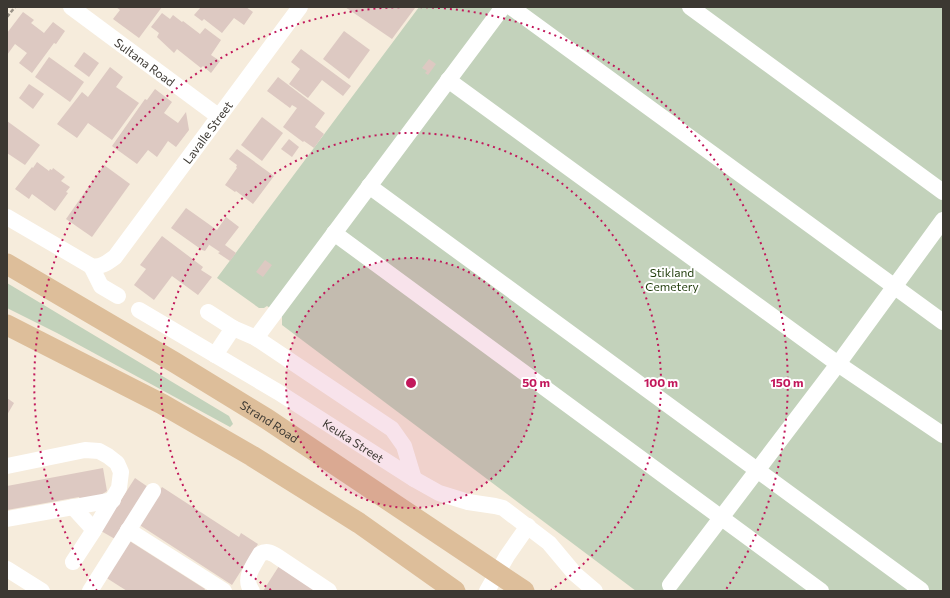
<svg xmlns="http://www.w3.org/2000/svg" width="950" height="598" viewBox="0 0 950 598" font-family="Commissioner,sans-serif">
<style>
.green{fill:#c3d2bb}
.building{fill:#ddc9c2}
.lines{fill:none;stroke-linecap:round;stroke-linejoin:round}
.path{stroke:#9a9388;stroke-width:2.5;stroke-dasharray:4 2;stroke-linecap:butt}
.minor{stroke:#fff;stroke-width:16}
.major{stroke:#ddbe9a;stroke-width:21}
.ring{fill:none;stroke:#c2185b;stroke-width:2;stroke-dasharray:2 4}
.labels{text-anchor:middle;dominant-baseline:central;stroke-width:4;stroke-linejoin:round;paint-order:stroke}
.street-label{font-size:12px;fill:#3c3832;stroke:#fff}
.park-label{font-size:12px;fill:#1f3b0a;stroke:#fff}
.centre{fill:#c2185b;stroke:#fff;stroke-width:2}
.ring-label{font-size:12px;text-anchor:middle;font-weight:bold;fill:#c2185b;stroke:#fff;stroke-width:4;stroke-linejoin:round;paint-order:stroke}
</style>
<rect width="100%" height="100%" fill="#f6ecdc"/>
<g class="green">
<polygon points="419,7 943,7 943,591 636,591 282,325 282,317 267,306 264,308 259,308 217,278"/>
<polygon points="7,283 229,416 233,424 230,427 57,333 7,308"/>
</g>
<g class="building">
<polygon points="116,7 162,7 139,38 113,19 120,10"/>
<polygon points="201,7 246,7 253,12 244,25 234,18 222,33 204,19 202,21 194,15"/>
<polygon points="345,7 413,7 415,8 392,39"/>
<polygon points="23,12 34,20 31,23 44,33 53,22 65,31 56,44 54,43 32,73 19,63 27,53 15,44 7,55 7,33"/>
<polygon points="162,13 170,19 173,15 182,22 183,21 200,34 205,28 221,40 211,55 220,61 211,73 203,66 201,68 177,49 174,53 157,37 159,33 151,27"/>
<polygon points="344,31 370,50 349,79 323,59"/>
<polygon points="301,49 351,86 343,96 322,80 308,98 289,84 300,69 291,62"/>
<polygon points="84,52 99,63 89,77 74,66"/>
<polygon points="49,57 84,82 70,102 35,77"/>
<polygon points="429,59 436,64 428,75 425,73 427,71 422,68"/>
<polygon points="110,67 123,77 116,87 139,103 112,140 88,123 77,138 57,124 82,92 88,97"/>
<polygon points="278,77 325,113 315,127 324,134 314,148 304,141 303,142 283,127 297,108 292,105 290,108 267,91"/>
<polygon points="29,84 44,94 33,109 19,98"/>
<polygon points="155,89 172,102 164,113 178,123 186,112 189,130 176,147 168,141 157,157 148,150 137,164 112,146 145,99 147,100"/>
<polygon points="262,117 283,133 262,161 241,145"/>
<polygon points="7,121 40,145 25,165 7,153"/>
<polygon points="289,139 299,147 292,157 281,149"/>
<polygon points="237,149 274,176 253,204 236,191 235,192 225,185 237,168 236,167 237,165 229,159"/>
<polygon points="37,162 49,171 50,169 52,170 53,168 65,177 61,181 70,187 66,192 68,193 55,211 32,194 29,199 15,189 32,167 33,168"/>
<polygon points="104,165 130,184 92,237 66,219"/>
<polygon points="186,208 217,230 226,217 239,227 225,245 236,253 230,261 218,253 220,252 208,244 209,245 205,251 202,250 171,228"/>
<polygon points="162,236 203,267 201,270 212,277 198,295 172,276 154,300 134,285 146,269 140,265"/>
<polygon points="265,260 272,265 263,277 256,272"/>
<polygon points="7,398 14,403 7,415"/>
<polygon points="103,468 107,491 95,499 81,501 79,497 7,510 7,486"/>
<polygon points="135,478 148,487 115,539 101,531"/>
<polygon points="162,487 239,537 241,533 258,544 232,585 138,524"/>
<polygon points="128,540 205,589 204,591 127,591 105,577"/>
<polygon points="279,566 318,591 263,591"/>
</g>
<g class="lines">
<polyline class="path" points="7,17 15,7"/>
<g class="minor">
<path id="s1" d="M71,7L218,116"/>
<polyline points="511,7 943,322"/>
<polyline points="690,7 943,192"/>
<polyline points="448,80 838,364 943,435"/>
<polyline points="369,186 921,590"/>
<path id="s2" d="M7,217L91,266C100,268 107,263 115,257L300,7"/>
<polyline points="334,233 821,591"/>
<polyline points="91,266 101,286 118,296"/>
<path id="s3" d="M139,310L278,392L414,479L439,493L468,502L495,506L503,508L549,543L575,574L595,591"/>
<polyline points="208,312 233,328 256,338 392,429 404,446 414,479"/>
<polyline points="256,338 503,7"/>
<polyline points="215,355 233,328"/>
<polyline points="7,466 85,450 99,451 108,456 117,463 121,472 119,488 94,530 73,562"/>
<polyline points="73,507 94,530"/>
<polyline points="7,519 113,500"/>
<polyline points="128,530 224,591"/>
<polyline points="7,569 42,591"/>
<polyline points="670,585 838,364 943,220"/>
<polyline points="90,591 153,491"/>
<path d="M252,591C242,579 254,565 260,554C267,550 272,553 278,557L329,591"/>
<polyline points="487,591 507,556 528,526"/>
</g>
<g class="major">
<path id="s4" d="M7,264L174,362L267,419L524,591"/>
<polyline points="7,325 162,404 252,456 359,523 455,591"/>
</g>
</g>
<circle cx="411" cy="383" r="125" fill="#c2185b" fill-opacity=".12"/>
<g class="ring">
<circle cx="411" cy="383" r="125"/>
<path d="M271 590A250 250 0 1 1 551 590"/>
<path d="M97 591A376 376 0 0 1 408 7M414 7A376 376 0 0 1 725 591"/>
</g>
<g class="labels">
<g class="street-label">
<text stroke="none"><textPath href="#s1" startOffset="92">Sultana Road</textPath></text>
<text stroke="none"><textPath href="#s2" startOffset="279">Lavalle Street</textPath></text>
<text stroke="none"><textPath href="#s4" startOffset="306">Strand Road</textPath></text>
<text stroke="none"><textPath href="#s3" startOffset="251">Keuka Street</textPath></text>
</g>
<g class="park-label">
<text x="672" y="272">Stikland<tspan x="672" dy="14">Cemetery</tspan></text>
</g>
</g>
<circle cx="411" cy="383" r="6" class="centre"/>
<g class="ring-label">
<text x="536" y="387">50 m</text>
<text x="661" y="387">100 m</text>
<text x="787" y="387">150 m</text>
</g>
<rect width="950" height="598" fill="none" stroke="#3c3832" stroke-width="16"/>
</svg>
